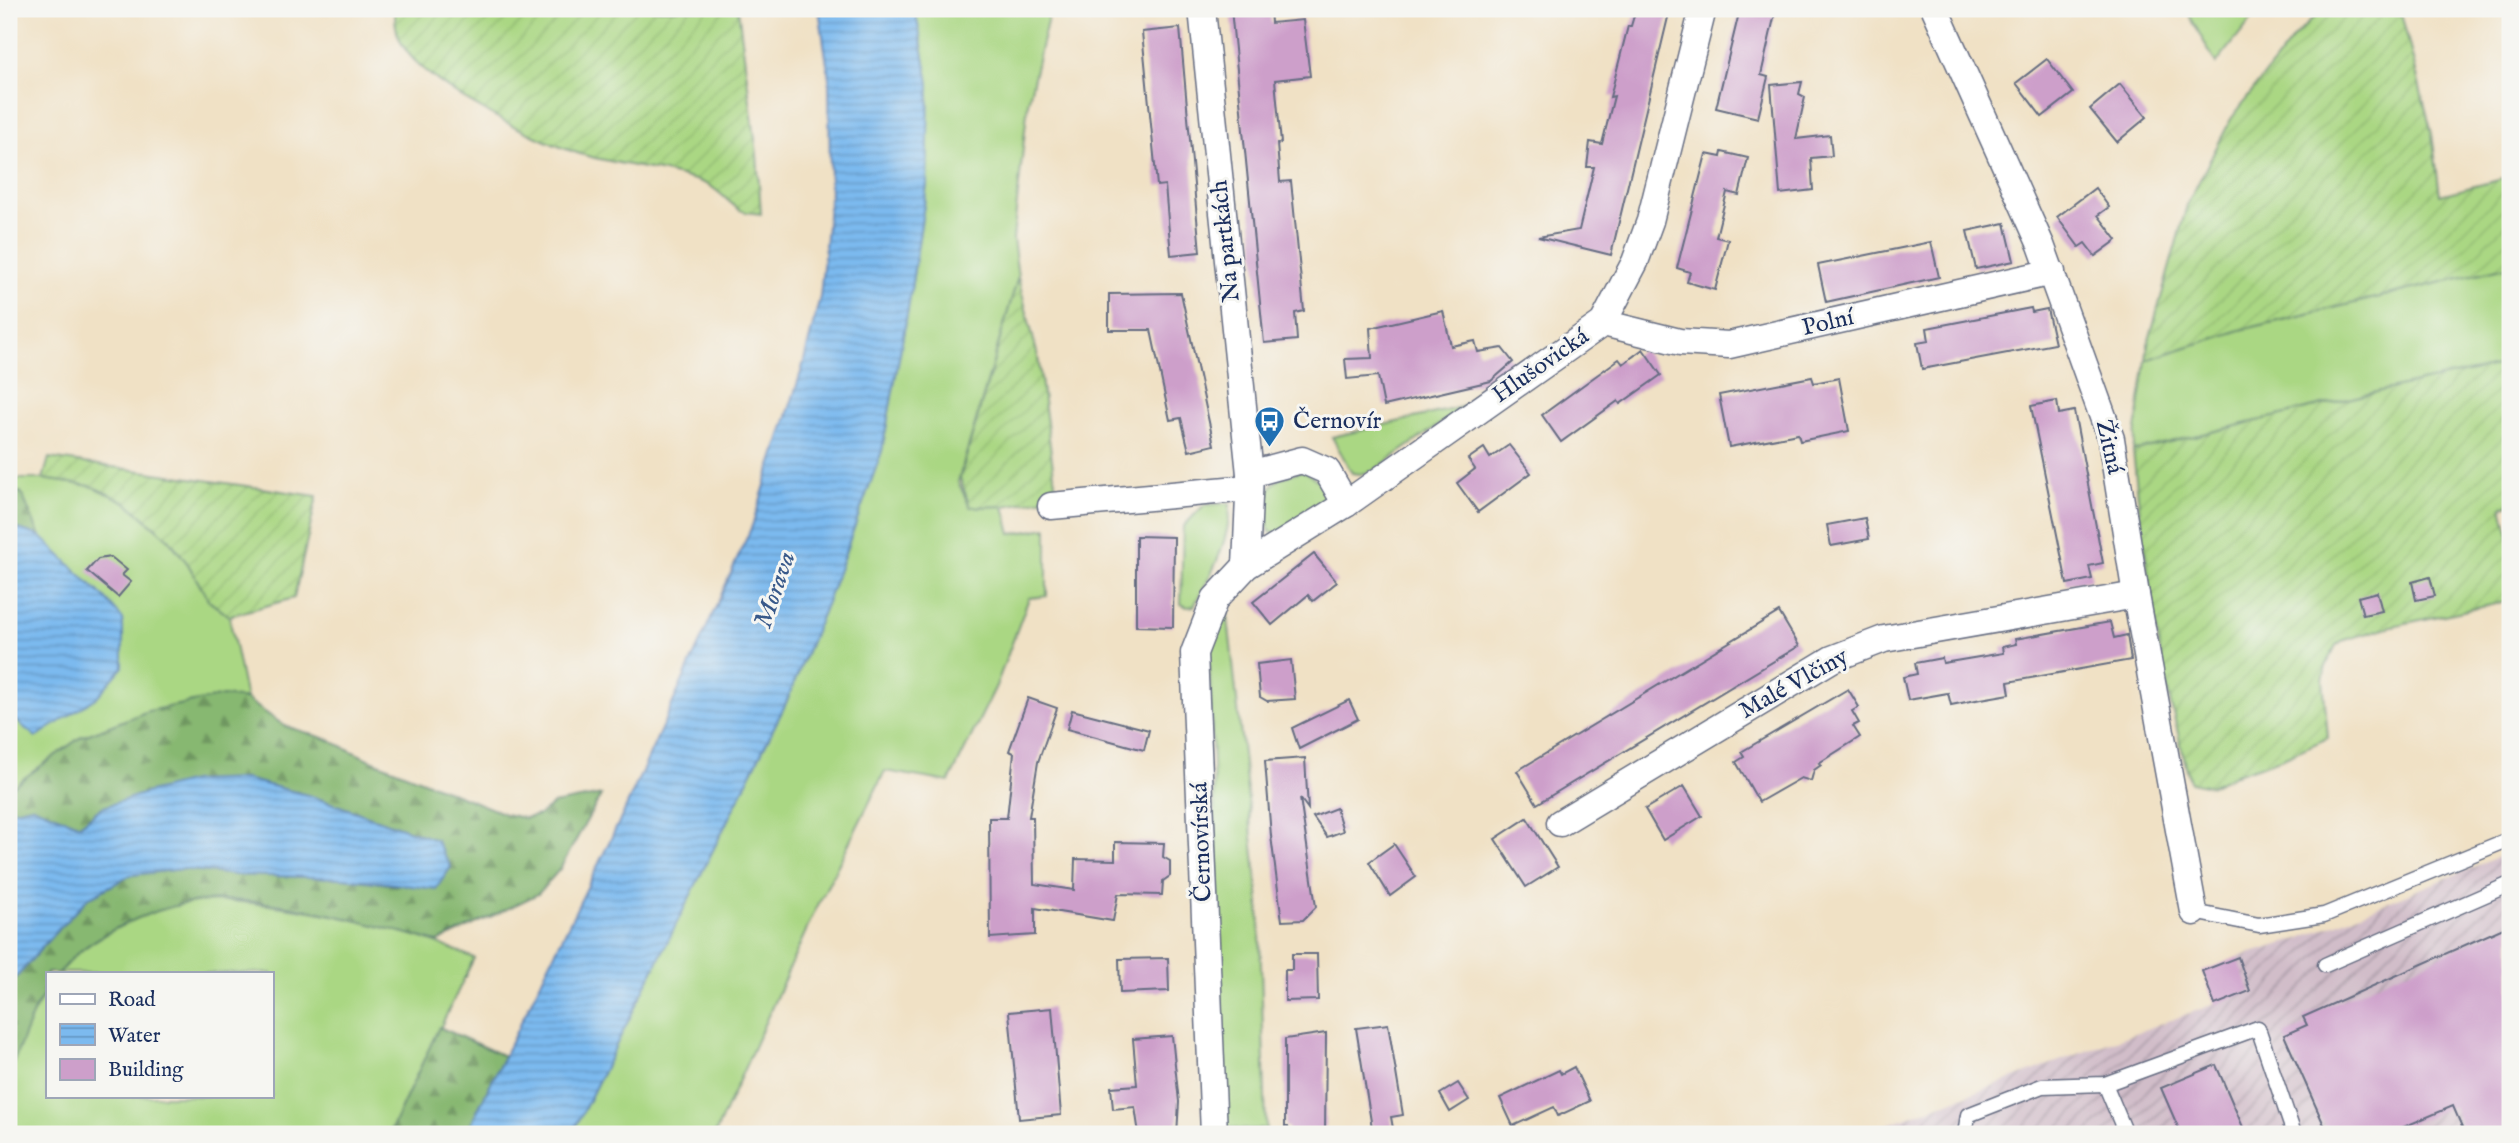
<svg xmlns="http://www.w3.org/2000/svg" width="2519" height="1143" viewBox="0 0 2519 1143" font-family="'IM FELL English',serif">
<style>
.industrial{fill:url(#industrial-furrows)}
.grass{fill:#aad783;stroke:#628370;stroke-width:2}
.forest{fill:url(#forest-firs);stroke:#517468;stroke-width:2}
.garden{fill:url(#garden-furrows);stroke:#628370;stroke-width:2}
.water{fill:url(#water-rules);stroke:#4c74a6;stroke-width:2}
.building{fill:#cd9fca}
.lines{fill:none;stroke-linecap:round;stroke-linejoin:round}
.lane-casing{stroke:#666d82;stroke-width:17}
.street-casing{stroke:#666d82;stroke-width:29}
.lane{stroke:#fff;stroke-width:14}
.street{stroke:#fff;stroke-width:26}
.labels{text-anchor:middle;dominant-baseline:central;stroke-width:6;stroke-linejoin:round;paint-order:stroke}
.street-label{font-size:24px;fill:#1b2f5e;stroke:#f6f6f2}
.poi-label{font-size:24px;fill:#1b2f5e;stroke:#f6f6f2;text-anchor:start}
.water-label{font-size:26px;font-style:italic;fill:#38598a;stroke:#f6f6f2}
</style>
<defs>
<pattern id="industrial-furrows" width="10" height="10" patternUnits="userSpaceOnUse" patternTransform="scale(1.75)"><rect width="10" height="10" fill="#d1bdc9"/><path d="M-1 1l2-2M0 10L10 0M9 11l2-2" fill="none" stroke="#a99aa6"/></pattern>
<pattern id="forest-firs" width="22" height="20" patternUnits="userSpaceOnUse" patternTransform="scale(1.75)"><rect width="22" height="20" fill="#87b871"/><path d="M5 1l3.5 6h-7zM16 11l3.5 6h-7z" fill="#6e9660"/></pattern>
<pattern id="garden-furrows" width="10" height="10" patternUnits="userSpaceOnUse" patternTransform="scale(1.75)"><rect width="10" height="10" fill="#aad783"/><path d="M-1 1l2-2M0 10L10 0M9 11l2-2" fill="none" stroke="#92b974"/></pattern>
<pattern id="water-rules" width="6" height="5" patternUnits="userSpaceOnUse" patternTransform="scale(1.75)"><rect width="6" height="5" fill="#7cbaef"/><path d="M0 2.5h6" fill="none" stroke="#6598c5"/></pattern>
</defs>
<rect width="100%" height="100%" fill="#f6f6f2"/>
<filter id="ink" filterUnits="userSpaceOnUse"><feTurbulence type="fractalNoise" baseFrequency=".0143" numOctaves="2"/><feDisplacementMap in="SourceGraphic" scale="14" xChannelSelector="R" yChannelSelector="G"/><feConvolveMatrix kernelMatrix="1 2 1 2 8 2 1 2 1" color-interpolation-filters="sRGB"/></filter>
<filter id="wash" filterUnits="userSpaceOnUse"><feTurbulence type="fractalNoise" baseFrequency=".00686" numOctaves="4" result="noise"/><feDisplacementMap in="SourceGraphic" scale="28" xChannelSelector="R" yChannelSelector="G"/><feGaussianBlur stdDeviation="1.57" result="paint"/><feColorMatrix in="noise" values="0 0 0 0 0 0 0 0 0 0 0 0 0 0 0 0 0 1.4 0 .05"/><feComposite in="paint" operator="in"/></filter>
<g filter="url(#wash)">
<rect width="100%" height="100%" fill="#f0e1c5"/>
<polygon class="industrial" points="2510,852 2510,1134 1861,1134 2250,991 2238,957 2296,940"/>
<g class="grass">
<polygon points="915,9 1050,9 1028,103 1013,239 1018,277 958,482 970,507 1004,506 1011,534 1047,528 1047,596 1029,598 996,686 949,782 885,771 814,913 715,1134 572,1134 786,703 829,597 882,451 908,309 927,185 929,83"/>
<polygon points="2186,9 2260,9 2216,64"/>
<polygon points="2510,266 2510,363 2398,387 2133,451 2146,360 2240,330"/>
<polygon points="1466,406 1373,471 1360,474 1352,473 1332,437"/>
<path d="M1303,470L1323,484L1325,496L1319,508L1281,534L1270,532C1263,516 1262,489 1280,479C1287,475 1295,473 1303,470Z"/>
<polygon points="9,479 43,479 91,486 126,502 168,539 188,564 209,601 229,616 246,699 223,696 9,789"/>
<path d="M1230,503C1230,540 1212,574 1194,606L1187,607L1181,604L1183,527L1204,505Z"/>
<polygon points="1227,609 1259,901 1266,1129 1239,1130 1226,1126 1209,653"/>
<path d="M230,901C313,908 397,924 474,958L389,1134H14C11,1116 9,1085 12,1067C16,1045 34,1009 47,990V1096H271V973H59C84,939 144,910 186,903C200,901 215,902 230,901Z"/>
</g>
<g class="forest">
<polygon points="21,492 40,536 9,526 9,493"/>
<path d="M223,696L246,699L285,726L327,739L364,757L505,814L524,818L539,815L553,804L601,795L560,869L538,894L438,942C366,923 257,889 184,904C163,908 142,916 123,925C100,936 74,952 59,973H47V990L35,1008L12,1066V1122L14,1134H9V986L51,937L88,898L131,875L182,869L236,875L344,878L396,885L436,840L311,796L245,779L101,808L80,825L32,806L9,811V789L81,737L148,711Z"/>
<polygon points="439,1027 504,1056 466,1134 389,1134"/>
</g>
<g class="garden">
<path d="M395,9H738L757,154L761,214C754,213 745,213 740,210C726,201 717,187 701,182C664,169 625,166 587,156C540,143 420,85 400,40C395,30 395,19 395,9Z"/>
<polygon points="2323,9 2400,9 2432,134 2440,195 2510,177 2510,266 2240,330 2146,360 2148,344 2187,205 2231,119 2295,36"/>
<polygon points="1018,277 1038,357 1057,497 1004,506 970,507 960,478"/>
<polygon points="2510,363 2510,504 2502,506 2510,540 2510,601 2392,626 2345,640 2336,646 2326,666 2323,680 2328,738 2283,758 2236,774 2210,786 2190,782 2163,672 2141,524 2133,451 2398,387"/>
<polygon points="49,458 317,496 294,598 229,616 209,601 188,564 169,539 126,502 91,486 43,479"/>
</g>
<g class="water">
<polygon points="819,9 915,9 929,83 927,185 908,309 882,451 829,597 786,703 572,1134 466,1134 623,814 731,573 752,526 802,369 820,297 830,195 829,78"/>
<polygon points="9,526 40,536 104,597 123,619 123,667 96,698 36,737 9,715"/>
<polygon points="245,779 311,796 436,840 451,867 436,889 344,878 236,875 182,869 131,875 88,898 51,937 9,986 9,811 32,806 80,825 101,808 145,793 192,781"/>
</g>
<g id="blocks">
<g class="building">
<polygon points="1231,9 1270,9 1271,23 1303,20 1310,76 1275,80 1281,143 1277,144 1280,182 1291,181 1304,311 1295,313 1297,340 1264,343"/>
<polygon points="1636,9 1670,9 1611,255 1538,237 1579,230 1594,167 1587,167 1590,142 1602,144 1614,96 1610,97 1628,26 1631,26"/>
<polygon points="1740,9 1776,9 1761,75 1768,77 1758,118 1716,108"/>
<polygon points="1180,28 1200,252 1171,255 1165,185 1157,186 1142,32"/>
<polygon points="2047,59 2073,93 2042,117 2016,83"/>
<polygon points="1802,82 1799,94 1805,97 1796,139 1830,135 1832,156 1811,158 1813,190 1780,194 1771,85"/>
<polygon points="2120,84 2147,117 2117,142 2090,109"/>
<polygon points="1722,152 1748,158 1739,195 1727,192 1716,237 1728,240 1715,290 1687,282 1690,272 1677,268 1706,154 1721,157"/>
<polygon points="2095,188 2109,207 2098,215 2117,240 2095,256 2085,243 2079,247 2057,217"/>
<polygon points="2005,223 2014,261 1976,269 1967,231"/>
<polygon points="1931,242 1939,277 1826,302 1818,265"/>
<polygon points="1181,293 1214,445 1189,451 1181,418 1170,420 1151,330 1109,330 1109,294"/>
<polygon points="2031,308 2032,312 2047,309 2055,344 1922,369 1917,343 1929,341 1927,328"/>
<polygon points="1443,311 1451,346 1475,341 1478,352 1502,348 1513,362 1491,381 1384,406 1378,376 1347,379 1345,359 1372,358 1370,328"/>
<polygon points="1643,349 1661,375 1620,404 1618,401 1561,442 1542,415 1619,359 1623,364"/>
<polygon points="1812,377 1814,383 1839,378 1849,431 1800,441 1798,434 1729,447 1719,395"/>
<polygon points="2057,401 2059,414 2074,411 2103,563 2089,566 2092,579 2067,584 2031,406"/>
<polygon points="1509,445 1531,473 1478,512 1457,483 1475,469 1468,459 1484,448 1490,458"/>
<polygon points="1865,518 1869,539 1831,546 1827,525"/>
<polygon points="1136,536 1174,537 1173,627 1136,626"/>
<polygon points="1314,554 1337,582 1313,601 1308,595 1272,625 1253,602"/>
<polygon points="111,557 127,570 122,575 131,582 118,597 87,571 98,559"/>
<polygon points="2430,577 2435,596 2416,600 2412,582"/>
<polygon points="2377,592 2382,611 2363,615 2358,597"/>
<polygon points="1779,612 1799,646 1537,804 1517,771"/>
<polygon points="2110,622 2114,638 2127,635 2131,660 2008,682 2010,694 1981,699 1951,705 1948,693 1908,700 1903,677 1917,674 1915,663 1942,658 1943,663 2003,653 2002,647 2016,644 2015,639"/>
<polygon points="1291,660 1295,699 1267,701 1260,697 1257,664"/>
<polygon points="1848,689 1859,707 1852,711 1859,723 1853,726 1860,737 1819,763 1821,765 1814,770 1811,781 1801,778 1759,802 1736,762 1744,757 1741,752"/>
<polygon points="1028,698 1057,708 1038,762 1029,817 1033,817 1034,884 1074,890 1075,859 1115,860 1115,842 1164,843 1163,857 1170,861 1170,876 1163,881 1162,895 1118,894 1113,921 1035,908 1035,935 990,938 989,818 1007,818 1014,753 1009,751"/>
<polygon points="1349,700 1358,719 1299,749 1292,728"/>
<polygon points="1072,710 1149,730 1144,750 1067,729"/>
<polygon points="1305,758 1308,809 1300,798 1316,907 1303,920 1282,921 1271,836 1265,761"/>
<polygon points="1684,786 1702,816 1663,840 1645,809"/>
<polygon points="1336,808 1343,831 1327,837 1313,817"/>
<polygon points="1527,818 1558,867 1526,887 1495,839"/>
<polygon points="1394,844 1416,877 1390,896 1369,862"/>
<polygon points="2510,925 2510,1134 2465,1134 2453,1106 2387,1134 2328,1134 2284,1035 2307,1025 2303,1017"/>
<polygon points="1292,954 1317,954 1318,1000 1285,1001 1285,970 1292,970"/>
<polygon points="2238,957 2250,991 2215,1005 2202,971"/>
<polygon points="1168,958 1169,991 1120,993 1119,959"/>
<polygon points="1052,1008 1061,1115 1019,1119 1009,1012"/>
<polygon points="1388,1024 1403,1115 1391,1117 1394,1134 1373,1134 1356,1028"/>
<polygon points="1326,1033 1325,1134 1289,1134 1288,1127 1285,1127 1285,1039"/>
<polygon points="1172,1036 1179,1102 1177,1134 1139,1134 1135,1107 1113,1109 1111,1087 1137,1085 1133,1039"/>
<polygon points="2216,1065 2246,1134 2181,1134 2161,1088"/>
<polygon points="1574,1067 1590,1101 1558,1116 1554,1107 1513,1126 1500,1098 1559,1070 1561,1074"/>
<polygon points="1458,1083 1469,1100 1450,1112 1440,1094"/>
</g>
</g>
</g>
<g filter="url(#ink)">
<use href="#blocks" fill-opacity="0" stroke="#666d82" stroke-width="2"/>
<g class="lines">
<defs>
<g id="lane">
<polyline points="2194,912 2259,925 2324,915 2510,839"/>
<polyline points="2325,965 2510,884"/>
<polyline points="2105,1084 2126,1134"/>
<polyline points="1965,1134 1968,1115 2042,1086 2105,1084 2258,1028 2294,1134"/>
</g>
<g id="street">
<polyline points="1202,9 1250,474 1246,566"/>
<polyline points="1935,9 2041,245 2111,439 2136,595 2194,912"/>
<polyline points="1603,323 1680,342 1729,345 2052,272"/>
<polyline points="1250,474 1302,460 1327,471 1346,504"/>
<polyline points="1051,506 1249,488"/>
<polyline points="1560,823 1832,659 1884,639 2136,595"/>
<polyline points="1214,1134 1194,653 1215,599 1246,566 1346,504 1603,323 1635,262 1650,221 1703,9"/>
</g>
</defs>
<use href="#lane" class="lane-casing"/>
<use href="#street" class="street-casing"/>
<use href="#lane" class="lane"/>
<use href="#street" class="street"/>
</g>
</g>
<defs>
<symbol id="bus-pin" viewBox="-11 -11 22 30"><path d="M0 17L-7.5 6A9.5 9.5 0 1 1 7.5 6Z" fill="#1f6fb2" stroke="#f6f6f2"/><path d="M-5-6H5V4H4V6H2V4H-2V6H-4V4H-5ZM-3.5-4V0h7V-4ZM-3.5 1.2v1.5H-2V1.2ZM2 1.2v1.5H3.5V1.2Z" fill="#fff"/></symbol>
</defs>
<g fill-rule="evenodd">
<use href="#bus-pin" x="1252" y="404" width="35" height="47"/>
</g>
<g class="labels">
<g class="street-label">
<text transform="translate(1226 241) rotate(-96)">Na partkách</text>
<text transform="translate(1828 323) rotate(-13)">Polní</text>
<text transform="translate(1541 366) rotate(-35)">Hlušovická</text>
<text transform="translate(2109 447) rotate(77)">Žitná</text>
<text transform="translate(1794 684) rotate(-29)">Malé Vlčiny</text>
<text transform="translate(1202 842) rotate(-92)">Černovírská</text>
</g>
<g class="poi-label">
<text x="1293" y="421">Černovír</text>
</g>
<g class="water-label">
<text transform="translate(775 590) rotate(-71)">Morava</text>
</g>
</g>
<rect width="2519" height="1143" fill="none" stroke="#f6f6f2" stroke-width="35"/>
<rect x="46" y="972" width="228" height="126" fill="#f6f6f2" stroke="#9ea6b7" stroke-width="2"/>
<rect x="60" y="994" width="35" height="10" fill="#ffffff" stroke="#9ea6b7" stroke-width="2"/>
<text x="108" y="1006" font-size="21" fill="#1b2f5e">Road</text>
<rect x="60" y="1024" width="35" height="21" fill="url(#water-rules)" stroke="#9ea6b7" stroke-width="2"/>
<text x="108" y="1042" font-size="21" fill="#1b2f5e">Water</text>
<rect x="60" y="1059" width="35" height="21" fill="#cd9fca" stroke="#9ea6b7" stroke-width="2"/>
<text x="108" y="1076" font-size="21" fill="#1b2f5e">Building</text>
</svg>
